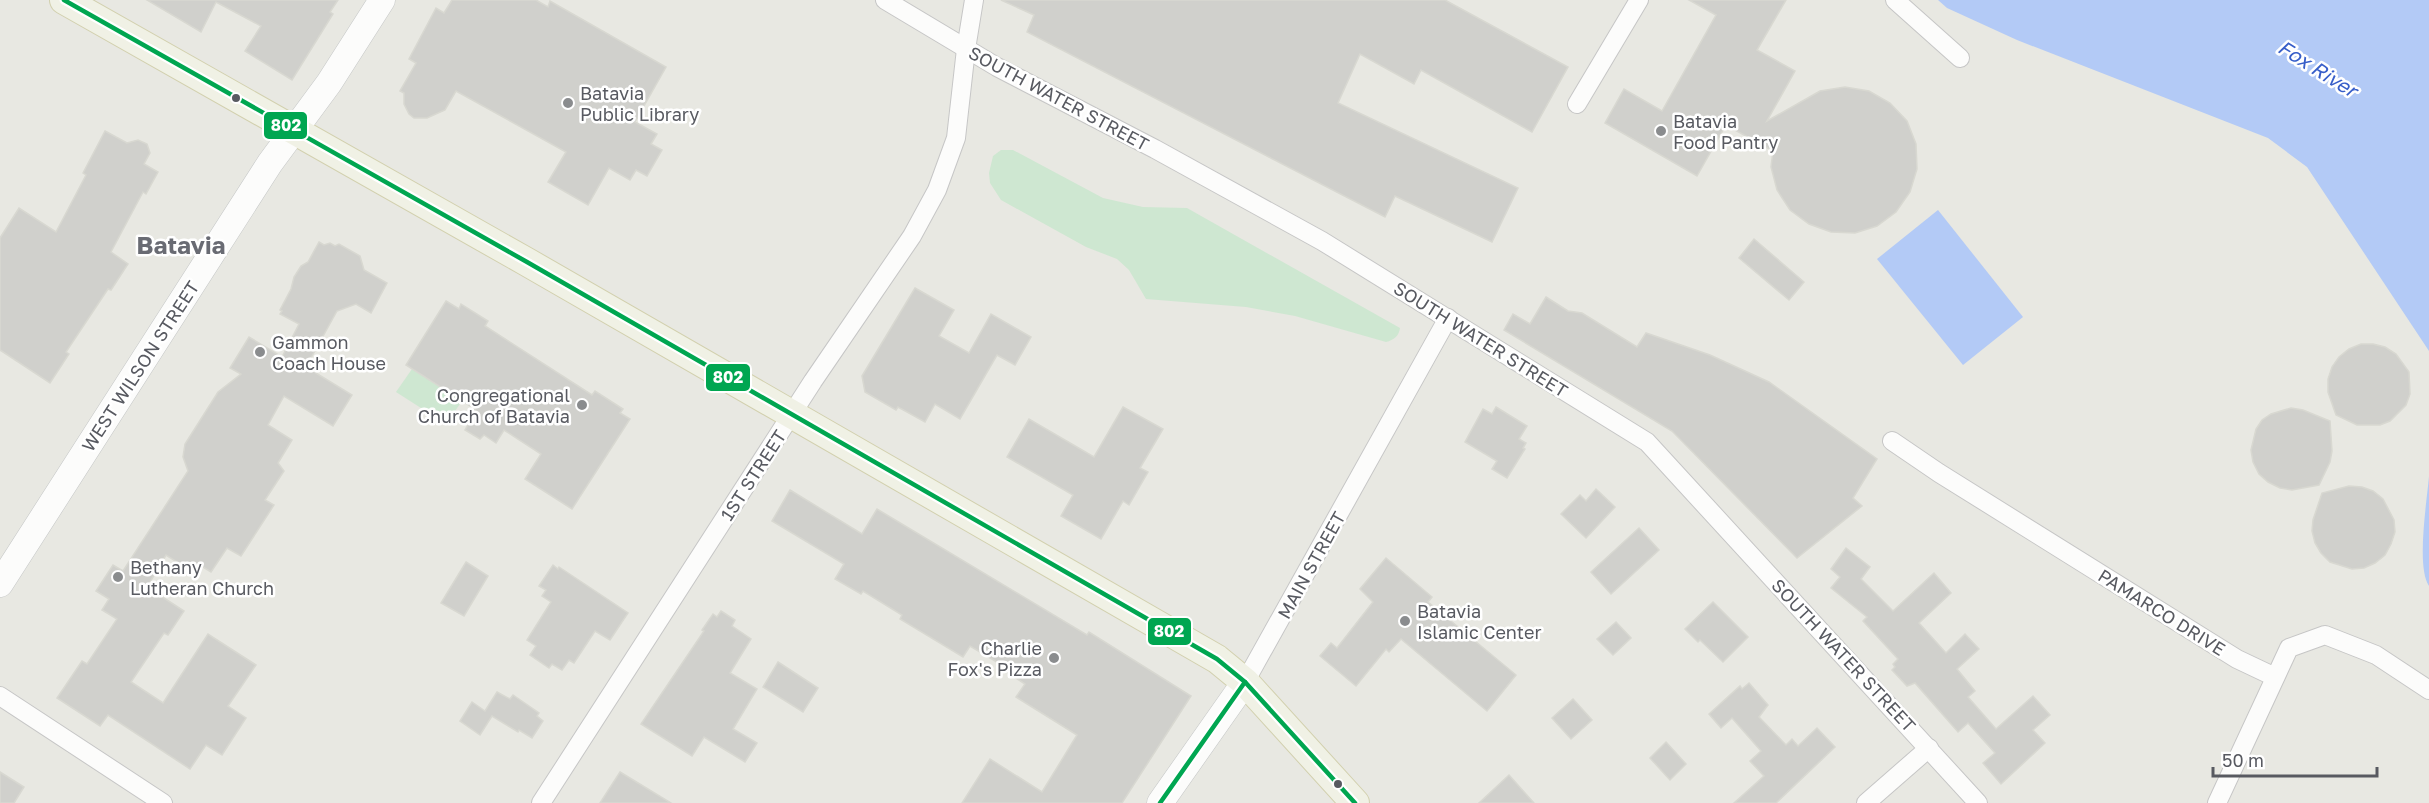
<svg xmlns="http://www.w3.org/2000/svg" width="2429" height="803" viewBox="0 0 2429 803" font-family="'Golos Text',sans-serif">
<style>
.green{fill:#cee7d1}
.water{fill:#b3caf6}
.building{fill:#d0d0cc;stroke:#d8d8d1;stroke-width:1.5}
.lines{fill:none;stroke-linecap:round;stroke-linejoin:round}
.street-casing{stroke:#c6c6c6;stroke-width:20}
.secondary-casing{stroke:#c4c6c6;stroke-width:27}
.primary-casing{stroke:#d2d0ae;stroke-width:30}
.street{stroke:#fcfcfb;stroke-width:18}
.secondary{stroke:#fcfcfb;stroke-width:26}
.primary{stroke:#f0f1e5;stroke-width:28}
.bus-1-casing{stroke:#fff;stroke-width:9}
.bus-1{stroke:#00a651;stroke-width:4.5}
.bus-dot{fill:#585a61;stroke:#fff;stroke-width:2}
.poi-dot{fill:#8a8c8e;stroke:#fff;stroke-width:2}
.labels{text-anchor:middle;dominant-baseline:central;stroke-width:5;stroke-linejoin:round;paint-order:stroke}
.poi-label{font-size:18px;fill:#585a61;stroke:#fff;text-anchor:start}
.street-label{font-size:18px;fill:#585a61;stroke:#fff}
.water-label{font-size:20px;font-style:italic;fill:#375ec9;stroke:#fff}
.district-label{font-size:24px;font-weight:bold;fill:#696b73;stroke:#fff}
.line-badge{stroke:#fff;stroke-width:2}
.badge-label{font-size:16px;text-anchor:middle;font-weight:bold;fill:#fff}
</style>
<rect width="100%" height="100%" fill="#e8e8e2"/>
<g class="green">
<path d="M1001,150H1013L1103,198L1143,207L1187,208L1400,328C1399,336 1394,340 1386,342L1295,316L1246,307L1146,299L1129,270L1117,259L1086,247L1001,200L990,183L989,173L993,156Z"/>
<polygon points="412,369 462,401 446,424 396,392"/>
</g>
<g class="water">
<polygon points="1938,0 2429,0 2429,351 2307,167 2268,138 2017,40 1947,8"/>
<polygon points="1938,210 2023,317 1963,365 1877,259"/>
<path d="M2429,476V586C2416,567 2427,501 2429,476Z"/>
</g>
<g class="building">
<polygon points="147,0 338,0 330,12 333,14 292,80 245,51 261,26 216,2 201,32"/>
<polygon points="452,0 536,0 548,7 550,1 666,67 635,122 657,134 651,144 662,150 647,176 636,170 630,180 609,168 588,205 548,182 566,152 456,91 445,110 427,118 414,118 409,114 404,104 404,93 400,91 416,63 409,59 436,8 444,13"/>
<polygon points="1001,0 1445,0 1568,67 1532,132 1421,70 1414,84 1360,54 1338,103 1518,188 1492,242 1395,196 1385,217 1027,32 1034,15"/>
<polygon points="1689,0 1786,0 1757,50 1795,71 1767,121 1820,91 1845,87 1869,91 1890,103 1907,121 1916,144 1917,169 1910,192 1896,212 1877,226 1855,233 1831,232 1809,224 1790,210 1777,190 1771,167 1773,151 1726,125 1697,176 1605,123 1624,89 1662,111 1716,15"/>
<polygon points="105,131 127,143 138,140 147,144 150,153 144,164 158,172 146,194 143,192 111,252 128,264 111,290 108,289 66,352 69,354 50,383 0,350 0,238 19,208 56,232 86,175 83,173"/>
<polygon points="1754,239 1804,282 1789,300 1739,258"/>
<polygon points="319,242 324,245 330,243 335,246 339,244 360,256 364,270 387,283 371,313 356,304 337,311 306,367 352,395 333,426 284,396 268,425 292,440 278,463 284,471 265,500 274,505 241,556 227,548 211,572 203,567 188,569 166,555 147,587 184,611 168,635 164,633 131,682 163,703 208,634 256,665 228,706 246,718 222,755 206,745 190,769 108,715 100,726 57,698 82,661 87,664 117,619 102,610 109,599 96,591 113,565 123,571 188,471 183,457 185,444 218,392 241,374 230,368 249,337 282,357 299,324 280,314 282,311 280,310 291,289 294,277 301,266 308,262"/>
<polygon points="915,288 954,310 939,336 969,353 991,314 1031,337 1015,365 997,355 960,419 935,404 925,422 898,407 896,410 865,392 862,376"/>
<polygon points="1546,297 1568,311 1582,313 1637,347 1646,333 1710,355 1769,382 1877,459 1853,498 1862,506 1797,558 1672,431 1504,330 1513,314 1530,324"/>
<polygon points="446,301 459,309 461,304 488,321 485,326 592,395 595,391 623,409 620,413 630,419 572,509 525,479 541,454 504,430 496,443 484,435 480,439 465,430 469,423 467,421 475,409 406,365"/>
<polygon points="2361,344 2373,344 2385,347 2396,354 2409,372 2410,394 2406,405 2390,421 2380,425 2357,425 2336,415 2328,392 2328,379 2332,367 2339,357 2349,349"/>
<polygon points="1123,407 1163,429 1140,468 1148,472 1129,505 1123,501 1101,539 1061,516 1073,495 1007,457 1029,419 1094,457"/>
<polygon points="1496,407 1527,426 1519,439 1526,443 1523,448 1525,449 1507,478 1492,469 1497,461 1465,442 1483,409 1492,414"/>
<polygon points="2291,408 2303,410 2330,421 2332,451 2330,462 2319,485 2292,490 2280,488 2268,482 2259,474 2253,462 2251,450 2256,429 2262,420 2271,414"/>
<polygon points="2349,486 2362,487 2373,491 2383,499 2394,520 2395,532 2391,544 2385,555 2375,563 2364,568 2352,569 2330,562 2321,553 2315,543 2312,531 2313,520 2322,493"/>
<polygon points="1596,489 1615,507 1586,538 1561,514 1580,495 1586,501"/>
<polygon points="790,490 862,534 877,509 1087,635 1089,632 1191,696 1122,803 962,803 990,759 1042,792 1077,735 1016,697 1025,684 1005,671 1007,668 970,646 963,657 900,619 902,615 863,591 861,594 835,579 844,564 772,521"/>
<polygon points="1639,528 1659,550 1611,594 1591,572"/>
<polygon points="1846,548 1870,567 1861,579 1893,611 1934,573 1951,593 1919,623 1946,653 1965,634 1979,649 1957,669 1975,691 1968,697 1996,729 2033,696 2050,715 2033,730 2045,743 2001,784 1983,763 1995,753 1968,723 1958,732 1915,683 1907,686 1892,670 1895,667 1893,664 1898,659 1863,621 1867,617 1831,588 1840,577 1831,569"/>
<polygon points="1386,558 1432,597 1428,602 1516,675 1487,711 1401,639 1389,652 1386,649 1356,686 1320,656 1331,643 1337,648 1373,602 1360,589"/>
<polygon points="466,562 488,576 464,616 441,603"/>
<polygon points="553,565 558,569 559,567 628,613 610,640 595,631 574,663 569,660 562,670 552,664 549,668 530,655 536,646 527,640 551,602 542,596 546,590 539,586"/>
<polygon points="1713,602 1748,637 1723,662 1700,640 1698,642 1685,629"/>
<polygon points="721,611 735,620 732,626 751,639 730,673 757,689 733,729 757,743 745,762 704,737 692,756 641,724 704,631 702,630 713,614 717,617"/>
<polygon points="1616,622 1631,638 1613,655 1597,639"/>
<polygon points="778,662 818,688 803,712 763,687"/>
<polygon points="1749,683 1768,705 1759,717 1786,745 1792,739 1798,746 1817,728 1835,747 1776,803 1734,803 1764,776 1750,761 1761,751 1732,718 1721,728 1709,714 1740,686 1742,689"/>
<polygon points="497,692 510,699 513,695 539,713 537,716 543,721 532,738 519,730 518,732 492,716 480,735 460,721 472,702 485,711"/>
<polygon points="1573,699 1592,720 1571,739 1552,718"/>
<polygon points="1666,742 1686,764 1670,780 1650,758"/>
<polygon points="0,772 24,787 14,803 0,803"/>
<polygon points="620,772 671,803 600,803"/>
<polygon points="1509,775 1534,803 1479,803"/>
</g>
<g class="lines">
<defs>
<g id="street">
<polyline points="885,0 997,67 1155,149 1322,241 1647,442 1978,803"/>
<polyline points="1895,0 1960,58"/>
<polyline points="1577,104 1639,0"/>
<polyline points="1892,441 1939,473 2237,659 2275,677"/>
<polyline points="1245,682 1448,318"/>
<polyline points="0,696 163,803"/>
<polyline points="541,803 813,381 912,236 937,190 956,138 966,49 974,0"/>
<polyline points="1866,803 1929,748"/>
<polyline points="2217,803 2289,648 2325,635 2376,655 2429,690"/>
</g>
<g id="secondary">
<polyline points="0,584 270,163 329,83 382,0"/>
<polyline points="1160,803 1245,682"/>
</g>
<polyline id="primary" points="64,0 527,262 1217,659 1245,682 1355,803"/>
</defs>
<use href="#street" class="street-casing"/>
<use href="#secondary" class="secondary-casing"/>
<use href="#primary" class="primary-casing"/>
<use href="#street" class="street"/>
<use href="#secondary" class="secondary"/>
<use href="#primary" class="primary"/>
<defs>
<g id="bus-1">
<polyline points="64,0 527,262 1217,659 1245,682 1355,803"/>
<polyline points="1160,803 1245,682"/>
</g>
</defs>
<use href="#bus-1" class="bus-1-casing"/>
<use href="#bus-1" class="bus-1"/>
</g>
<g class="bus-dot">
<circle cx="236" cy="98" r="5"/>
<circle cx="1338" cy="784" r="5"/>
</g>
<g class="poi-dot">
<circle cx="568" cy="103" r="6"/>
<circle cx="1661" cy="131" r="6"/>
<circle cx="260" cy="352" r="6"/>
<circle cx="582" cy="405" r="6"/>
<circle cx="118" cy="577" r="6"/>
<circle cx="1405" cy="621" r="6"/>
<circle cx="1054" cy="658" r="6"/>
</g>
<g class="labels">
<g class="poi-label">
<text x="580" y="93">Batavia<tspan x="580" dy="21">Public Library</tspan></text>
<text x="1673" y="121">Batavia<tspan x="1673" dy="21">Food Pantry</tspan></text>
<text x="272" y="342">Gammon<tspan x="272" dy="21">Coach House</tspan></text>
<text x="570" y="395" text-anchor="end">Congregational<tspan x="570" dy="21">Church of Batavia</tspan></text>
<text x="130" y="567">Bethany<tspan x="130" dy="21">Lutheran Church</tspan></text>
<text x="1417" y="611">Batavia<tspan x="1417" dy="21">Islamic Center</tspan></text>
<text x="1042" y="648" text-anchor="end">Charlie<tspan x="1042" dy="21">Fox's Pizza</tspan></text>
</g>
<g class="street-label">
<text transform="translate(1059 98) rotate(28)">SOUTH WATER STREET</text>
<text transform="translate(1481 339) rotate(32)">SOUTH WATER STREET</text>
<text transform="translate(140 366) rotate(-57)">WEST WILSON STREET</text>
<text transform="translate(753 475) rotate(-57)">1ST STREET</text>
<text transform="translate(1311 565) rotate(-61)">MAIN STREET</text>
<text transform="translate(2162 612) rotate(32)">PAMARCO DRIVE</text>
<text transform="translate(1844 655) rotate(47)">SOUTH WATER STREET</text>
</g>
<g class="water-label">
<text transform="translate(2318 68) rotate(32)">Fox River</text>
</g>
<g class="district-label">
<text x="181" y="244">Batavia</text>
</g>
</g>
<g class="line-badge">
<rect x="263" y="111" width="45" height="29" rx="6" fill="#00a651"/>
<rect x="705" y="363" width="46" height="29" rx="6" fill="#00a651"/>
<rect x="1147" y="617" width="45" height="29" rx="6" fill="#00a651"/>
</g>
<g class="badge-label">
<text x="286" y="131">802</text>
<text x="728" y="383">802</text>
<text x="1169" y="637">802</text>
</g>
<path d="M2213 767v9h164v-9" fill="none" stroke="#585a61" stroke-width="3"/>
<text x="2222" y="767" font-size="18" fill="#585a61" stroke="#ffffff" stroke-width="4.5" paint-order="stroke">50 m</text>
</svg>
